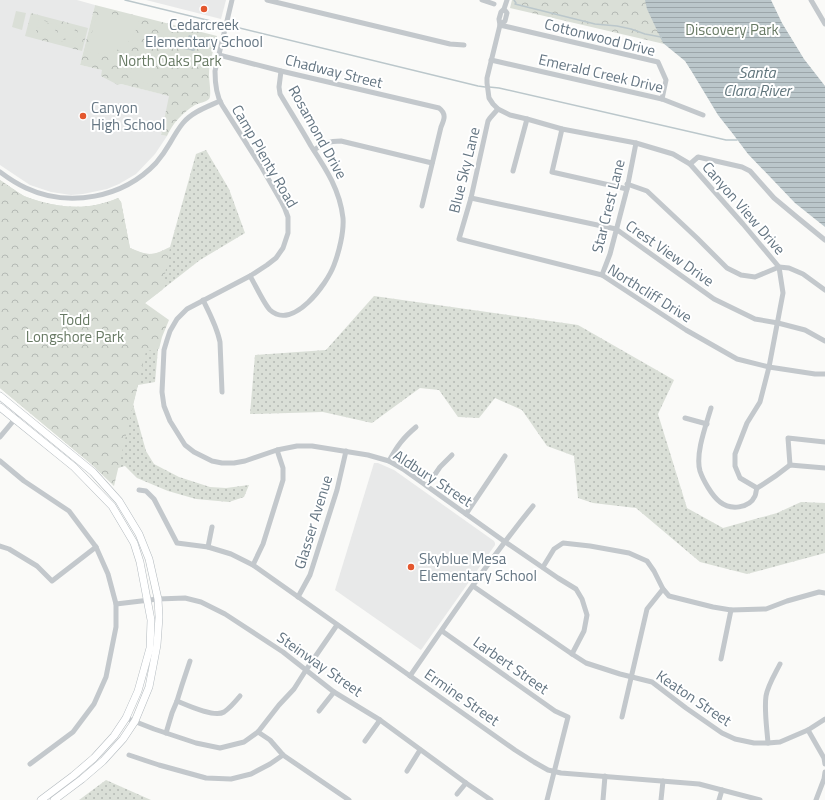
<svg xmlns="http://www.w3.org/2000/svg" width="825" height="800" viewBox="0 0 825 800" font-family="'Titillium Web',sans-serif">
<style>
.built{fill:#e8e9e9}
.grass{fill:url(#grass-dots)}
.park{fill:url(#park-crowns)}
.garden{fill:#dadfd7}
.water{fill:url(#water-rules)}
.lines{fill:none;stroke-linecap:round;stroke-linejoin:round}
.stream{stroke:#bbc7cb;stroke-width:1.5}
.secondary-casing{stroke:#b3babf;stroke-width:8}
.minor{stroke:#c3c8cc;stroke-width:5}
.secondary{stroke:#fff;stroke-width:7}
.poi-dot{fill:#e4572e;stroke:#fff;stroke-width:1.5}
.labels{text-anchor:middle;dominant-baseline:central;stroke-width:4;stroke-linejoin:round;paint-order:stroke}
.poi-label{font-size:15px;fill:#657683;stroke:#fff;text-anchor:start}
.park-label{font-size:15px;fill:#687a64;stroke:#fff}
.street-label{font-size:15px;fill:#657683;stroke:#fff}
.water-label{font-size:16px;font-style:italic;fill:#60757c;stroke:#fff}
</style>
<defs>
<pattern id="grass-dots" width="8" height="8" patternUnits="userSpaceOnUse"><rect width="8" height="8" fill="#dadfd7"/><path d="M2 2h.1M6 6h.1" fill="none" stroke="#b4b9b4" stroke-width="1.8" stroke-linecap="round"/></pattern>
<pattern id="park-crowns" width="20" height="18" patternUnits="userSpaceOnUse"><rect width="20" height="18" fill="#dadfd7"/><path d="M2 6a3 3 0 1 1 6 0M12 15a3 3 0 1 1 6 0" fill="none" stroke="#b4b9b4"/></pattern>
<pattern id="water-rules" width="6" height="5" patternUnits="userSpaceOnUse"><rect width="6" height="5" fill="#bbc7cb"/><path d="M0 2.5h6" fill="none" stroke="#9ca6aa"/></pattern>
</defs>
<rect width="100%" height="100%" fill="#fafaf8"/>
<g class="built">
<polygon points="0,0 77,0 95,5 80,65 103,70 118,85 121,84 170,96 161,135 167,136 155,154 136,174 119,184 107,189 83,194 71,195 51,192 30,185 0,165"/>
<polygon points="146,0 226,0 221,19"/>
<polygon points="374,463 378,463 394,470 494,541 495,543 495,545 421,650 335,590"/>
</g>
<g class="grass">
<path d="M206,150L229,189L245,233L200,260L145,303L159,338L155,382L138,385L133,404L146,451L154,464L179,477L210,487L226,488L249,485L244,497L229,502L196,499L168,491L137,478L125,466C108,471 106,471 90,463L0,388V180C8,185 15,191 24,196C29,198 35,200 42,202C69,209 92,209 118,198L121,202L130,248C149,256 152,256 170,247L196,154Z"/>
<polygon points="374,296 578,325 674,380 658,414 687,508 723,528 777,513 801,502 825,503 825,553 747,574 700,562 636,508 593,503 578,498 574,456 547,446 522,410 495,398 479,418 458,417 439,390 420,388 372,423 323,412 250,414 255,355 326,350"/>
<polygon points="106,780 151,800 79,800"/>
</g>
<g class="park">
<polygon points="512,0 769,0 754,65 510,8"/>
<path d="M95,5L217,36C214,48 209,63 209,75C209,80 212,97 209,99C206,102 199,103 195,105C182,113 173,123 167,136L161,135L169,96L121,84L118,85L101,76L102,70L80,65Z"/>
<polygon points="31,13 88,28 82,51 25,36"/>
<path d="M0,180C8,185 15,191 24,196C29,198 35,200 42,202C69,209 92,209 118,198L121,202L130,248C148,256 152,256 170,248L162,290L145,303L169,320L162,337L159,349L146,351L114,486L90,463L0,388Z"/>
</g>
<g class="garden">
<polygon points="16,11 26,13 22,30 12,27"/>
<path d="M103,12L139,21C133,46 112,59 87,52L96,17Z"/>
<polygon points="32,18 39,20 35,35 28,33"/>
<polygon points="41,20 48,22 44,37 37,35"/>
<polygon points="50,23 57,24 53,39 46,38"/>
<polygon points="59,25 66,27 63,42 56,40"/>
<polygon points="68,27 75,29 72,44 65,42"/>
<polygon points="78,30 85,31 81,46 74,45"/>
<path d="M143,59H146L156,65L152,82L148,84L136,81L130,78C129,69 135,62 143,59Z"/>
</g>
<g class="water">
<polygon points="645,0 771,0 782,23 804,59 825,86 825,227 795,203 748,154 733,134 718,115 692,72 685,61 663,43 647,9"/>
<polygon points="189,35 197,37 195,50 194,51 184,49 183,47"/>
</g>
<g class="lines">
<g class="stream">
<polyline points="125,0 478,86 485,87"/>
<polyline points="514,0 516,3 515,4 595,24 617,26 631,29 645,34 661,37 662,39"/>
<polyline points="489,87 499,88 726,140 737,140"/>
</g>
<defs>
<g id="secondary">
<polyline points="0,396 93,472 119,501 139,534 149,559 158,599 159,617 157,645 149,687 135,721 123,739 103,761 82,779 54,800"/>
<polyline points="0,407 74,467 112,506 134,543 140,562 151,620 150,648 138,691 126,718 114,736 94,758 73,776 41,800"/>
</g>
</defs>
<use href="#secondary" class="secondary-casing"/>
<g class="minor">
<path d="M232,0L215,71C215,83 216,95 222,105L262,168L281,201L285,209L288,217V233L283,248L276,258L267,265L250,276L187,309L177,319L170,331L167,340L164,350L162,392L164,406L170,421L185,445L194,452L212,461L222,463H234L245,461L277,450L297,446H312L368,455L389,461L403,469L501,539L558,578L576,589L582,599L587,615L584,631L572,654"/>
<polyline points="267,0 450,44 464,45"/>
<polyline points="482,0 494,4"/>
<polyline points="811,0 825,24"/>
<polyline points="504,9 507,13 505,21 500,25 499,19 501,12 504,9 507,0"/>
<path d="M219,55L281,71L439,108C447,114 444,120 441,127L422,206"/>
<polyline points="491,60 662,99 703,115"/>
<path d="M662,99L666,80L658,62L500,25L487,78V83L489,98L493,104L498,109L510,115L527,119L562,129L636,143L673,154L690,164L743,224L779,267L783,293L769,367L760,402L747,423L735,454V466L740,478L757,488C769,481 779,474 790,465L825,468"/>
<polyline points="498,109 490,118 488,121 471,198 459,239 602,275 686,330 737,359 769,367 815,374 825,374"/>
<polyline points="562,129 552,172 627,189"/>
<path d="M314,150C324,143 329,141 341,141L432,163"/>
<polyline points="690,164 698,157 742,167 750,171 774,198 798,218 825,240"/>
<polyline points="513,171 527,119"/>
<path d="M0,172C8,178 17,184 26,188C69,208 123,198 156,163C161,157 166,150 170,143C174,136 178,129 183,123C192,112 207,107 220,101"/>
<polyline points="627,184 647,191 697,238 727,268 741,275 755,277 779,267 789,268 803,274 825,290"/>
<polyline points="471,198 616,229 714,299 755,319 778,323 805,330 825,341"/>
<polyline points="602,275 610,254 627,189 636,143"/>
<path d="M250,276C255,284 264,304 270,310C293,331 327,284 334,265C339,252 344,232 343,218C340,190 326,169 311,146C301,128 290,111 280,94L279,87L281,71"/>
<path d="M203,300C210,314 217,327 220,342L222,392"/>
<path d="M711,408C706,425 695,454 700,471C703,480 712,496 720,502C730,510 749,509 755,496C756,494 756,490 757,488"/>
<polyline points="685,418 707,424"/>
<polyline points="0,437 20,413"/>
<polyline points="0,461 24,481 69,511 96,547 108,574 116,604 116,627 106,677 94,704 73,732 30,764"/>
<path d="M389,461C397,446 403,438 416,427"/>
<polyline points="790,465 788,438 825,442"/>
<polyline points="427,486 440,467 452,455"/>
<polyline points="139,490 146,491 154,499 177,543 208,547 231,554 253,565 515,750 534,762 548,770 561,773 699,784 760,800"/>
<polyline points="466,514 505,456"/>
<polyline points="0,546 9,549 37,566 52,581 96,547"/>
<polyline points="208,547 212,527"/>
<polyline points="253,565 263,544 283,480 283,468 277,450"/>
<polyline points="543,567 554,549 563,543 590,546 629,553 647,561 654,571 663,589 669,596 713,607 731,610 766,609 787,601 819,592 825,593"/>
<polyline points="473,586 572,654 586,663 620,674 652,682 686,708 722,733 735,739 754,743 768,743 780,742 808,730 825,719"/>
<polyline points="298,597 310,575 337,490 346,451"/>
<polyline points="116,604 158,599 185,598 201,602 225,614 283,652 334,692 380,720 466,783 491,800"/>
<polyline points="442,631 555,711 568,717 547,800"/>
<polyline points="721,659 731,610"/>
<path d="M410,676C450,618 489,560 533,506"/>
<path d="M177,701C187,705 214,718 224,712C230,708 235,702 240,696"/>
<polyline points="319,711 334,692"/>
<polyline points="622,717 647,609 663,589"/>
<polyline points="126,718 154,729 196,743 220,748 244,742 258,732 279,705 294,689 306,670 337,625"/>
<polyline points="808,730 824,758 825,764"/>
<polyline points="258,732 270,740 283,755 349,800"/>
<polyline points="166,733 172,713 177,701 182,685 190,661"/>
<polyline points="365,741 380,720"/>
<path d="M768,743C767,729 764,710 766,696C768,685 775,674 780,664"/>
<polyline points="129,755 159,765 206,778 231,779 251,774 270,764 283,755"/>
<polyline points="407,771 420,750"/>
<polyline points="457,794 466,783"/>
<polyline points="603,800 605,776"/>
<polyline points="661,800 663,781"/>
<polyline points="719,800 722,790"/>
<polyline points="816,800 824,779 825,772"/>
</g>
<use href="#secondary" class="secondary"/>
</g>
<g class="poi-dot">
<circle cx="204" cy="9" r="4"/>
<circle cx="83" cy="116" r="4"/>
<circle cx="411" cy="567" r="4"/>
</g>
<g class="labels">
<g class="poi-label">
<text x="204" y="24" text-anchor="middle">Cedarcreek<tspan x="204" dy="17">Elementary School</tspan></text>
<text x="91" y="107">Canyon<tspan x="91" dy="17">High School</tspan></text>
<text x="419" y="558">Skyblue Mesa<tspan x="419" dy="17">Elementary School</tspan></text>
</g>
<g class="park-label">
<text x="732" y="29">Discovery Park</text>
<text x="170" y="60">North Oaks Park</text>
<text x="75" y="319">Todd<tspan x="75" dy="17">Longshore Park</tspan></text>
</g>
<g class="street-label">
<text transform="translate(600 37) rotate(14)">Cottonwood Drive</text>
<text transform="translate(334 71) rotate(14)">Chadway Street</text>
<text transform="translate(601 73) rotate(13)">Emerald Creek Drive</text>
<text transform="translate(318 132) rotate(61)">Rosamond Drive</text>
<text transform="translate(265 156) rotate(60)">Camp Plenty Road</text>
<text transform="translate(464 170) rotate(-76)">Blue Sky Lane</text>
<text transform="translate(608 206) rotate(-76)">Star Crest Lane</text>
<text transform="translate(744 208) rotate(49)">Canyon View Drive</text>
<text transform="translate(670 253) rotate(35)">Crest View Drive</text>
<text transform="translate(650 293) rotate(32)">Northcliff Drive</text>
<text transform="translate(433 478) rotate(33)">Aldbury Street</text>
<text transform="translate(313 522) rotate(-73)">Glasser Avenue</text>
<text transform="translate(320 664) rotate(35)">Steinway Street</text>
<text transform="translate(511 665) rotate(35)">Larbert Street</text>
<text transform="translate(462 697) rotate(35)">Ermine Street</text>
<text transform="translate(694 698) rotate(34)">Keaton Street</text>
</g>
<g class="water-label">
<text x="757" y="72">Santa<tspan x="757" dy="18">Clara River</tspan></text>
</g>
</g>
</svg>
